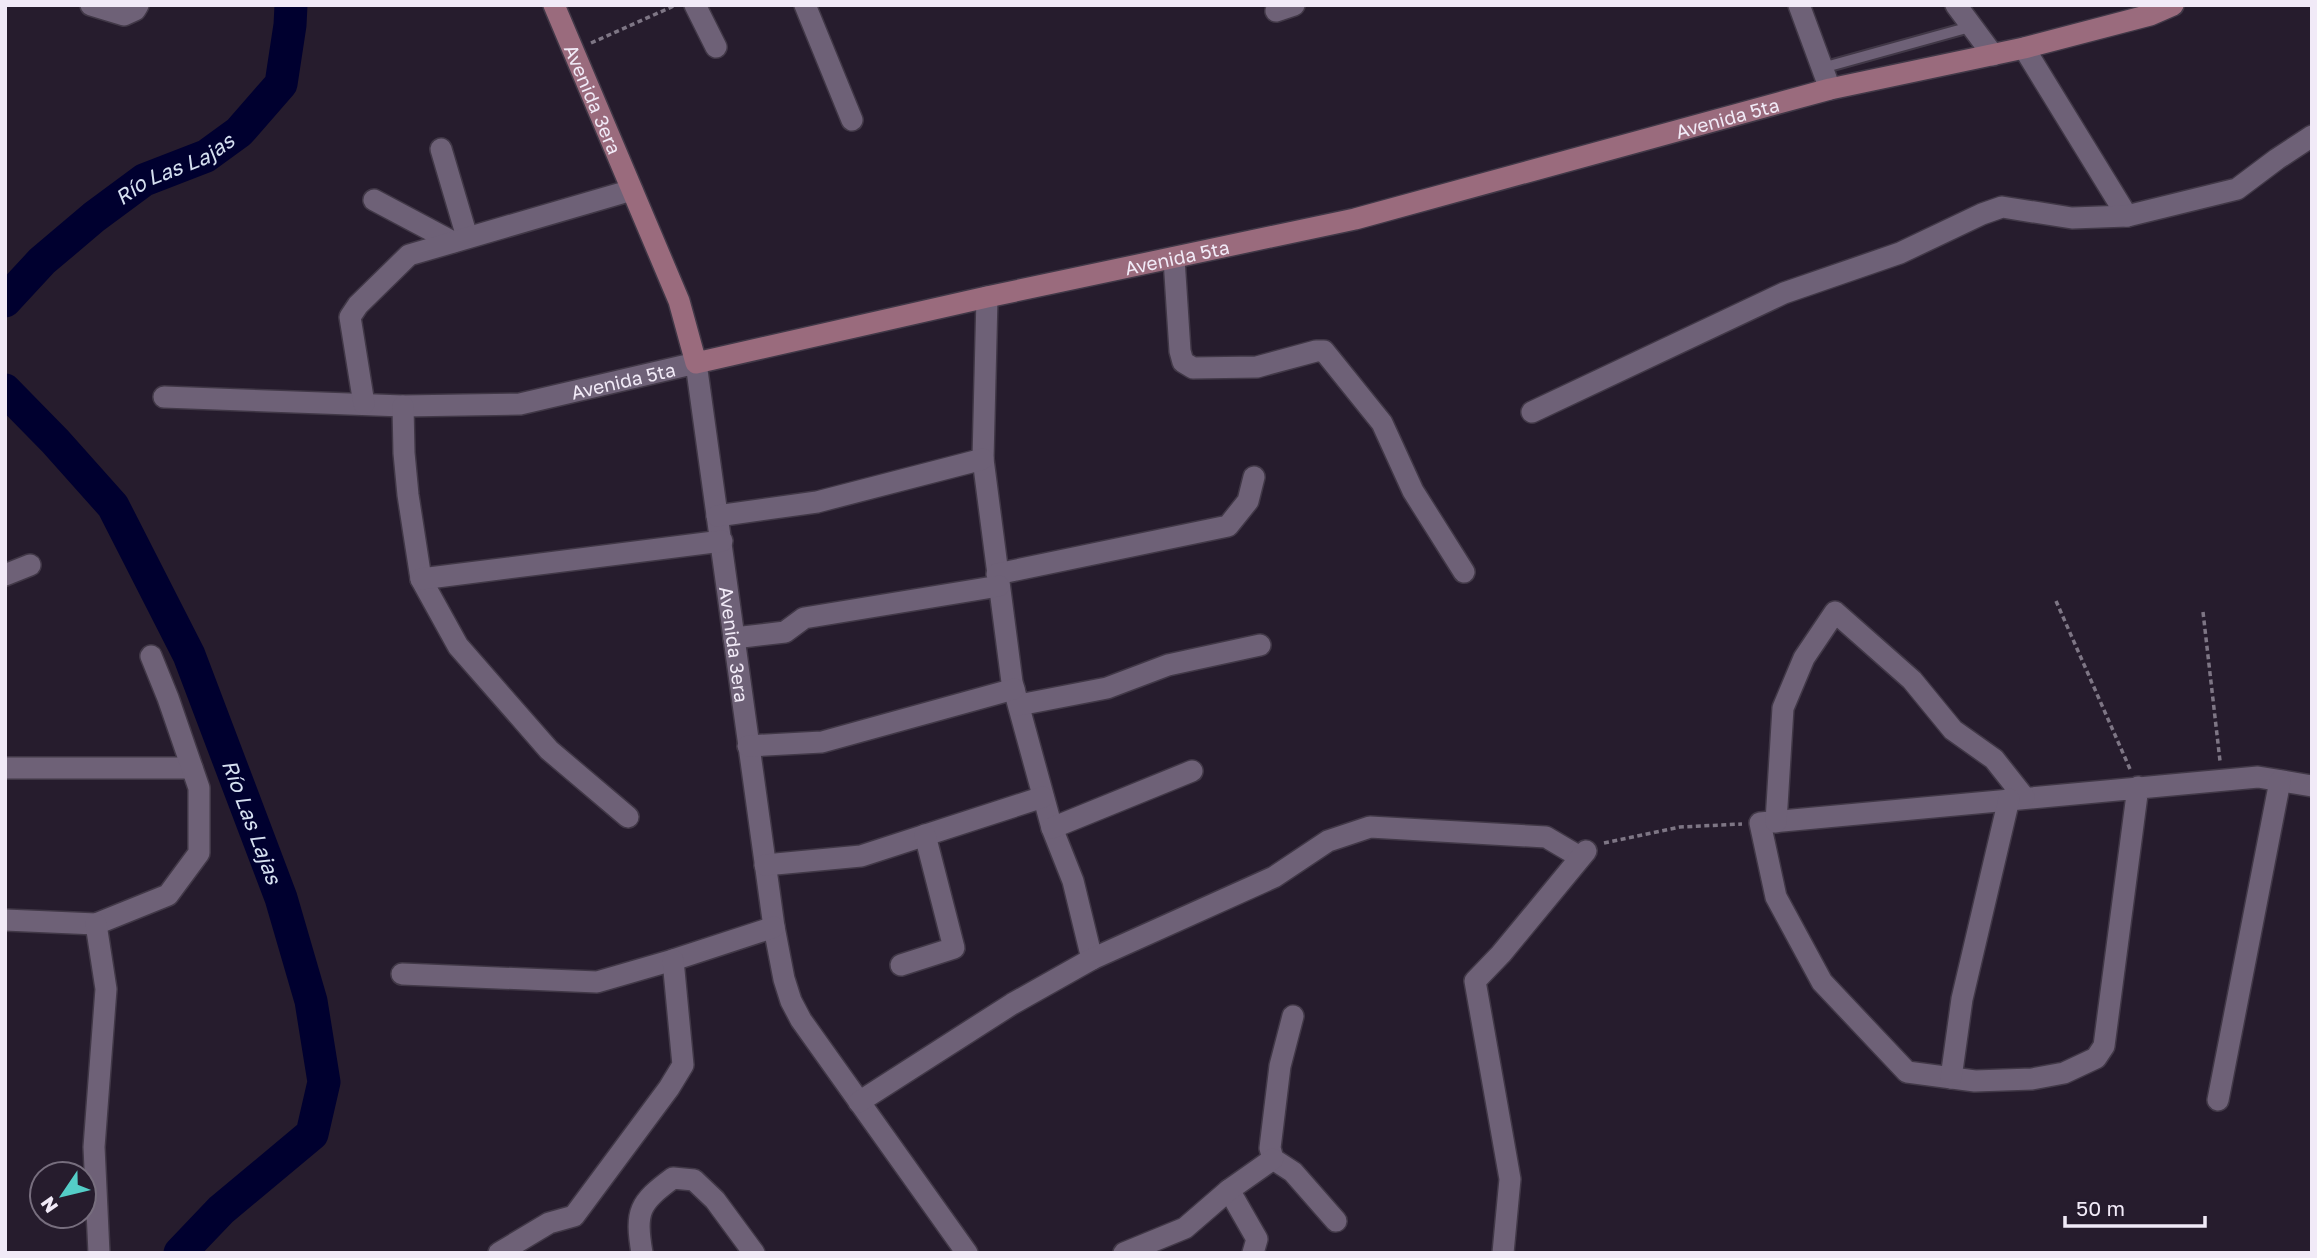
<svg xmlns="http://www.w3.org/2000/svg" width="2317" height="1258" viewBox="0 0 2317 1258" font-family="'Golos Text',sans-serif">
<style>
.lines{fill:none;stroke-linecap:round;stroke-linejoin:round}
.river{stroke:#00002f;stroke-width:33}
.lane-casing{stroke:#413847;stroke-width:14}
.street-casing{stroke:#413847;stroke-width:24}
.secondary-casing{stroke:#413847;stroke-width:24}
.path{stroke:#7e7685;stroke-width:3.5;stroke-dasharray:5 3.5;stroke-linecap:butt}
.lane{stroke:#6e6177;stroke-width:10}
.street{stroke:#6e6177;stroke-width:21}
.secondary{stroke:#9a6b7d;stroke-width:21}
.labels{text-anchor:middle;dominant-baseline:central;stroke-width:7;stroke-linejoin:round;paint-order:stroke}
.street-label{font-size:19px;fill:#f1eaf7;stroke:#261c2d}
.water-label{font-size:21px;font-style:italic;fill:#d6e0f1;stroke:#261c2d}
</style>
<rect width="100%" height="100%" fill="#261c2d"/>
<g class="lines">
<g class="river">
<path id="s1" d="M5,301L42,261L94,217L144,180L206,156L239,132L281,84L290,25L291,5"/>
<path id="s2" d="M5,390L55,441L113,506L189,655L281,898L311,1001L324,1082L312,1134L221,1210L180,1253"/>
</g>
<defs>
<polyline id="lane" points="1822,68 1970,27"/>
<g id="street">
<polyline points="91,5 124,15 135,10 138,5"/>
<polyline points="695,5 716,47"/>
<polyline points="805,5 852,120"/>
<polyline points="1799,5 1830,89"/>
<polyline points="1956,5 1993,55"/>
<polyline points="1276,11 1294,5"/>
<polyline points="2024,48 2127,216"/>
<polyline points="441,149 467,237"/>
<polyline points="374,200 453,242"/>
<polyline points="1174,259 1180,351 1183,362 1193,368 1257,367 1316,351 1324,351 1382,423 1413,491 1464,572"/>
<polyline points="987,297 983,459 1012,682 1052,828 1073,881 1092,959"/>
<path id="s3" d="M164,397L403,406L520,404L696,363L774,927L784,979L791,1001L801,1020L967,1253"/>
<polyline points="364,404 350,317 358,305 409,255 632,190"/>
<polyline points="403,406 404,453 408,495 421,579 458,646 549,750 628,817"/>
<polyline points="1532,412 1784,293 1900,253 1982,214 2002,207 2072,218 2127,216 2237,189 2277,159 2312,136"/>
<polyline points="717,516 817,502 983,459"/>
<polyline points="997,574 1228,526 1248,501 1254,477"/>
<polyline points="5,575 30,565"/>
<polyline points="421,579 722,541"/>
<polyline points="734,638 785,632 804,618 999,586"/>
<polyline points="1019,705 1107,688 1168,665 1260,645"/>
<polyline points="748,746 822,742 1014,689"/>
<polyline points="5,768 192,768"/>
<polyline points="2138,787 2104,1046 2096,1058 2064,1073 2032,1079 1975,1081 1907,1072 1822,982 1776,897 1760,823 2258,777 2312,786"/>
<polyline points="1776,822 1783,708 1804,658 1835,612 1912,680 1953,730 1994,759 2024,797"/>
<polyline points="1052,828 1192,771"/>
<polyline points="765,865 861,856 1043,797"/>
<polyline points="5,920 96,924 168,895 199,853 199,788 168,698 151,656"/>
<polyline points="96,924 106,989 94,1147 99,1253"/>
<polyline points="901,965 954,948 925,835"/>
<polyline points="402,974 597,982 673,960 774,927"/>
<polyline points="1293,1016 1280,1066 1270,1148 1273,1159 1293,1172 1336,1221"/>
<polyline points="1951,1078 1962,999 2009,799"/>
<polyline points="2218,1100 2280,781"/>
<polyline points="859,1102 1012,1004 1092,959 1274,877 1328,841 1370,827 1546,837 1580,857"/>
<polyline points="1229,1190 1257,1239 1253,1253"/>
<polyline points="499,1253 549,1223 574,1216 669,1088 683,1065 673,960"/>
<path d="M642,1253C635,1211 639,1203 673,1178L694,1180L715,1200L754,1253"/>
<polyline points="1124,1253 1185,1228 1229,1190 1273,1159"/>
<polyline points="1503,1253 1510,1179 1475,981 1501,954 1586,851"/>
</g>
<g id="secondary">
<path id="s4" d="M554,5L679,301L696,363L987,297L1355,219L1830,89L2024,48L2150,15L2173,5"/>
</g>
</defs>
<use href="#lane" class="lane-casing"/>
<use href="#street" class="street-casing"/>
<use href="#secondary" class="secondary-casing"/>
<g class="path">
<polyline points="591,43 676,5"/>
<polyline points="2056,601 2130,769"/>
<polyline points="2203,612 2220,761"/>
<polyline points="1604,843 1680,827 1742,824"/>
</g>
<use href="#lane" class="lane"/>
<use href="#street" class="street"/>
<use href="#secondary" class="secondary"/>
</g>
<g class="labels">
<g class="street-label">
<text stroke="none"><textPath href="#s4" startOffset="102">Avenida 3era</textPath></text>
<text stroke="none"><textPath href="#s4" startOffset="1446">Avenida 5ta</textPath></text>
<text stroke="none"><textPath href="#s4" startOffset="878">Avenida 5ta</textPath></text>
<text stroke="none"><textPath href="#s3" startOffset="462">Avenida 5ta</textPath></text>
<text stroke="none"><textPath href="#s3" startOffset="821">Avenida 3era</textPath></text>
</g>
<g class="water-label">
<text stroke="none"><textPath href="#s1" startOffset="217">Río Las Lajas</textPath></text>
<text stroke="none"><textPath href="#s2" startOffset="504">Río Las Lajas</textPath></text>
</g>
</g>
<rect width="2317" height="1258" fill="none" stroke="#f1eaf7" stroke-width="14"/>
<g transform="translate(63 1195) rotate(235)"><circle r="33" fill="#261c2d" stroke="#776e7e" stroke-width="2"/>
<path d="M0-5L12 26L0 18L-12 26Z" fill="#54cdc7"/>
<text y="-10" font-size="19" font-weight="bold" text-anchor="middle" fill="#f1eaf7">N</text>
</g>
<path d="M2065 1216v10h140v-10" fill="none" stroke="#f1eaf7" stroke-width="3.5"/>
<text x="2076" y="1216" font-size="21" fill="#f1eaf7" stroke="#261c2d" stroke-width="5" paint-order="stroke">50 m</text>
</svg>
